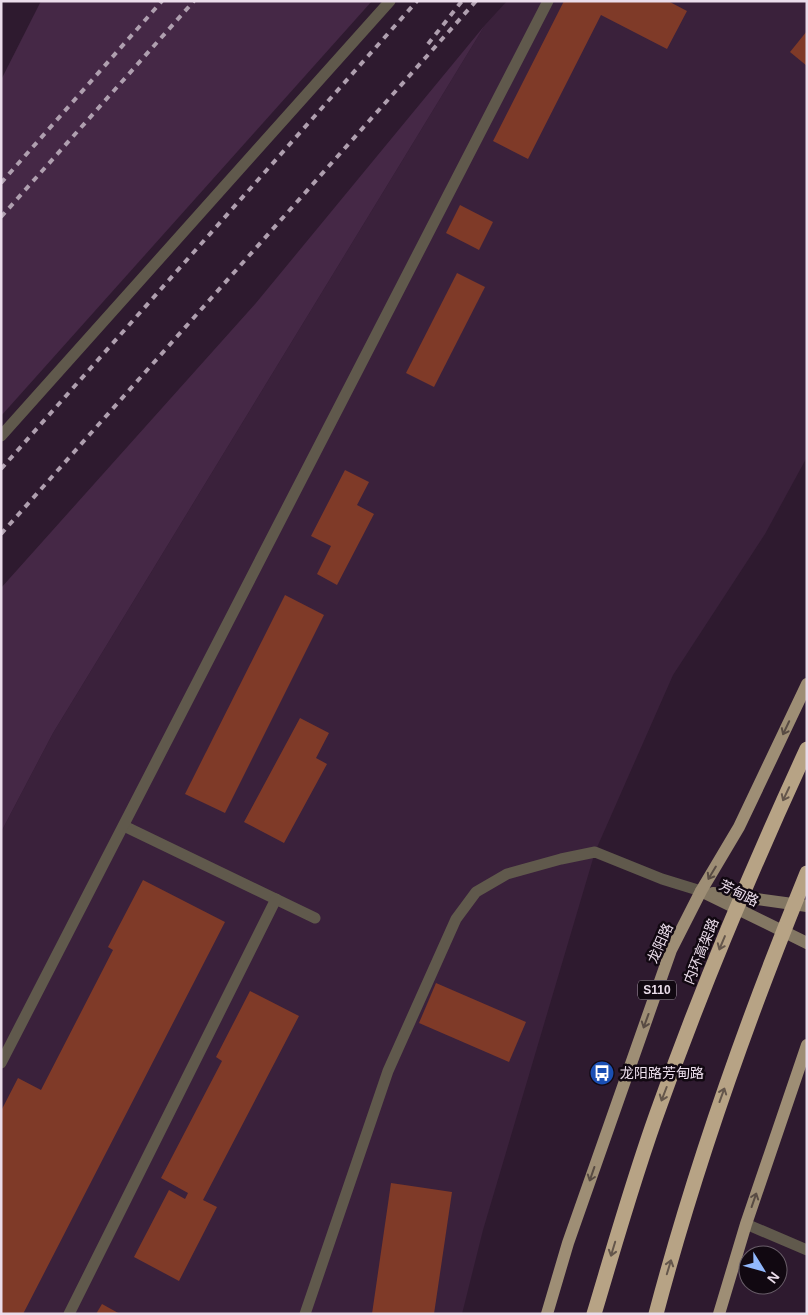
<svg xmlns="http://www.w3.org/2000/svg" width="808" height="1315" viewBox="0 0 808 1315" font-family="Arial,'Noto Sans SC',sans-serif">
<style>
.built{fill:#3a213b}
.green{fill:#452846}
.building{fill:#7f3a28}
.lines{fill:none;stroke-linecap:round;stroke-linejoin:round}
.lane{stroke:#60594c;stroke-width:11}
.secondary{stroke:#837763;stroke-width:12}
.primary{stroke:#9e8e75;stroke-width:12}
.rail{stroke:#af9faf;stroke-width:4;stroke-dasharray:6 6;stroke-linecap:butt}
.highway-bridge{stroke:#b7a385;stroke-width:15}
.oneway{stroke:#584b43}
.oneway2{stroke:#64564b}
.labels{text-anchor:middle;dominant-baseline:central;stroke-width:5;stroke-linejoin:round;paint-order:stroke}
.shield{fill:#110811;stroke:#aa9daa;stroke-width:1}
.shield-label{font-size:12px;font-weight:bold;fill:#ebddeb}
.street-label{font-size:14px;fill:#ebddeb;stroke:#110811}
.poi-label{font-size:14px;fill:#ebddeb;stroke:#110811;text-anchor:start}
</style>
<rect width="100%" height="100%" fill="#2e1a2f"/>
<polygon class="built" points="507,1 807,1 807,457 765,534 673,675 595,852 483,1230 462,1314 1,1314 1,832 53,733 485,25"/>
<g class="green">
<polygon points="41,1 372,1 1,416 1,80"/>
<polygon points="485,25 53,733 1,832 1,588 256,303"/>
</g>
<g class="building">
<polygon points="564,1 668,1 687,11 667,49 601,15 528,159 493,141"/>
<polygon points="807,31 807,66 790,52"/>
<polygon points="460,205 493,222 479,250 446,233"/>
<polygon points="457,273 485,287 434,387 406,373"/>
<polygon points="345,470 369,482 357,505 374,514 337,585 317,574 331,546 311,536"/>
<polygon points="285,595 324,615 225,813 185,794"/>
<polygon points="300,718 329,733 316,758 327,764 284,843 244,822"/>
<polygon points="143,880 225,922 23,1314 1,1314 1,1111 18,1078 41,1090 113,950 108,947"/>
<polygon points="436,983 526,1022 509,1062 419,1023"/>
<polygon points="250,991 299,1016 203,1200 217,1207 179,1281 134,1257 169,1190 185,1199 188,1193 161,1178 222,1061 216,1057"/>
<polygon points="391,1183 452,1192 434,1314 372,1314"/>
<polygon points="102,1304 120,1314 96,1314"/>
</g>
<g class="lines">
<g class="lane">
<polyline points="1,436 390,1"/>
<polyline points="124,826 315,918"/>
<polyline points="1,1063 548,1"/>
<polyline points="746,1224 807,1250"/>
<polyline points="69,1314 276,899"/>
<polyline points="305,1314 388,1071 456,919 476,892 507,874 561,859 595,852 662,879 701,891"/>
</g>
<g class="secondary">
<polyline points="701,891 807,943"/>
<polyline points="713,893 807,906"/>
</g>
<g class="primary">
<polyline points="547,1314 568,1243 671,950 701,891 739,827 807,684"/>
<polyline points="719,1314 746,1224 807,1045"/>
</g>
<g class="rail">
<polyline points="428,44 462,1"/>
<polyline points="1,183 162,1"/>
<polyline points="1,217 194,1"/>
<polyline points="1,469 417,1"/>
<polyline points="1,534 476,1"/>
</g>
<g class="highway-bridge">
<path d="M594,1314C615,1244 635,1173 660,1105C703,984 753,866 807,749"/>
<path d="M656,1314C696,1163 748,1017 807,873"/>
</g>
</g>
<defs><path id="oneway-shaft" d="M-6 0H5M1.5-3L5.5 0L1.5 3" fill="none" stroke-width="1.6" stroke-linecap="round" stroke-linejoin="round" transform="scale(1.25)"/></defs>
<g class="oneway">
<use href="#oneway-shaft" transform="translate(786 728) rotate(115)"/>
<use href="#oneway-shaft" transform="translate(712 873) rotate(121)"/>
<use href="#oneway-shaft" transform="translate(646 1021) rotate(110)"/>
<use href="#oneway-shaft" transform="translate(592 1174) rotate(109)"/>
<use href="#oneway-shaft" transform="translate(754 1200) rotate(-71)"/>
</g>
<g class="oneway2">
<use href="#oneway-shaft" transform="translate(786 794) rotate(115)"/>
<use href="#oneway-shaft" transform="translate(722 943) rotate(113)"/>
<use href="#oneway-shaft" transform="translate(664 1094) rotate(111)"/>
<use href="#oneway-shaft" transform="translate(722 1095) rotate(-70)"/>
<use href="#oneway-shaft" transform="translate(613 1249) rotate(107)"/>
<use href="#oneway-shaft" transform="translate(669 1267) rotate(-73)"/>
</g>
<defs>
<symbol id="bus-disc" viewBox="-11 -11 22 22"><circle r="9.5" fill="#1a4fb4" stroke="#110811"/><path d="M-5-6H5V4H4V6H2V4H-2V6H-4V4H-5ZM-3.5-4V0h7V-4ZM-3.5 1.2v1.5H-2V1.2ZM2 1.2v1.5H3.5V1.2Z" fill="#fff"/></symbol>
</defs>
<g fill-rule="evenodd">
<use href="#bus-disc" x="588" y="1059" width="28" height="28"/>
</g>
<g class="labels">
<rect class="shield" x="638" y="980.5" width="38" height="19" rx="4"/>
<g class="shield-label">
<text x="657" y="990">S110</text>
</g>
<g class="street-label">
<text transform="translate(739 893) rotate(26)">芳甸路</text>
<text transform="translate(660 943) rotate(-66)">龙阳路</text>
<text transform="translate(701 951) rotate(-68)">内环高架路</text>
</g>
<g class="poi-label">
<text x="620" y="1073">龙阳路芳甸路</text>
</g>
</g>
<rect width="808" height="1315" fill="none" stroke="#ebddeb" stroke-width="5"/>
<g transform="translate(763 1270) rotate(127)"><circle r="24" fill="#110811" stroke="#685d68"/>
<path d="M0-4L9 19L0 12L-9 19Z" fill="#91b8fd"/>
<text y="-8" font-size="14" font-weight="bold" text-anchor="middle" fill="#ebddeb">N</text>
</g>
</svg>
